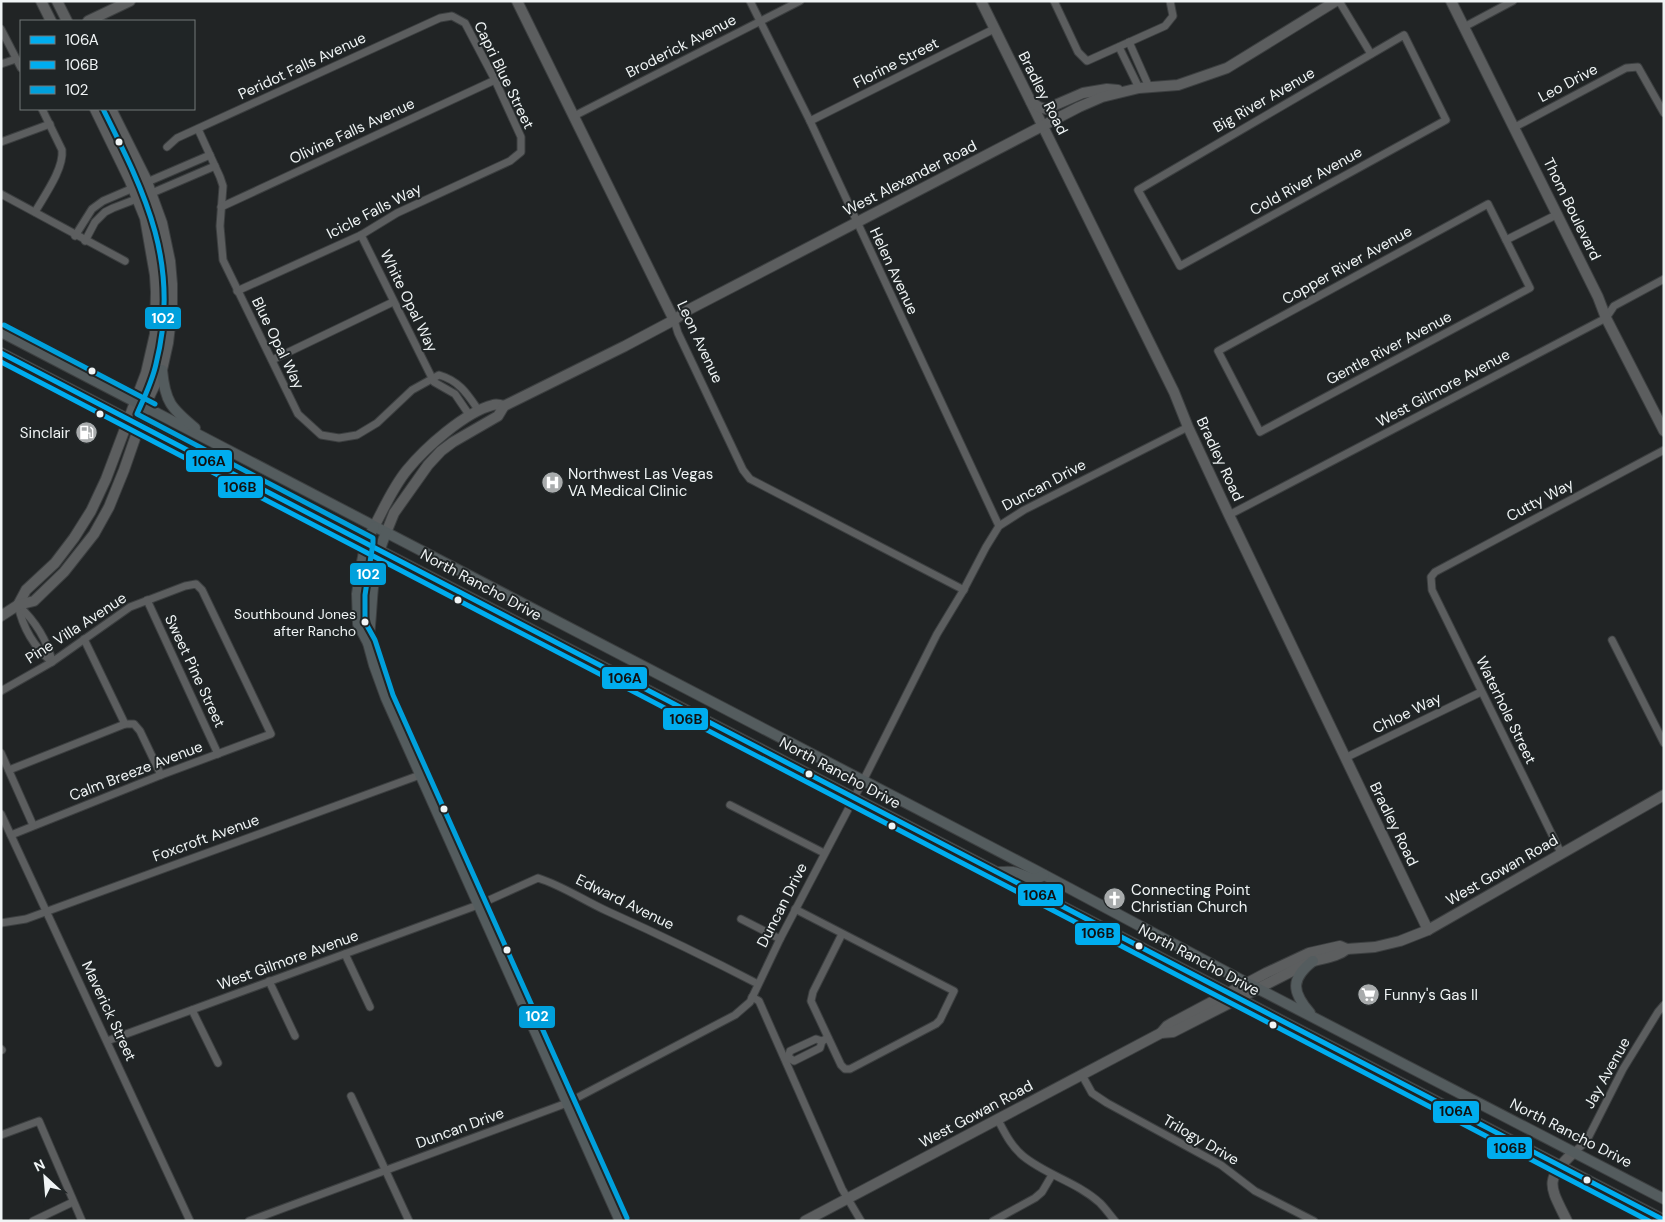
<svg xmlns="http://www.w3.org/2000/svg" width="1665" height="1222" viewBox="0 0 1665 1222" font-family="'DM Sans',sans-serif">
<style>
.lines{fill:none;stroke-linecap:round;stroke-linejoin:round}
.street-casing{stroke:#3c3f40;stroke-width:9}
.secondary-casing{stroke:#3c3f40;stroke-width:12}
.primary-casing{stroke:#3c3f40;stroke-width:12}
.street{stroke:#5c5e5f;stroke-width:7}
.secondary{stroke:#5c5e5f;stroke-width:10}
.primary{stroke:#545c5e;stroke-width:10}
.bus-1-casing{stroke:#202526;stroke-width:9}
.bus-2-casing{stroke:#202526;stroke-width:9}
.bus-3-casing{stroke:#202526;stroke-width:9}
.bus-1{stroke:#00adef;stroke-width:5}
.bus-2{stroke:#00adef;stroke-width:5}
.bus-3{stroke:#00a0dc;stroke-width:5}
.bus-dot{fill:#f0f4f5;stroke:#202526;stroke-width:2}
.labels{text-anchor:middle;dominant-baseline:central;stroke-width:4;stroke-linejoin:round;paint-order:stroke}
.bus-label{font-size:14px;fill:#f0f4f5;stroke:#202526;text-anchor:end}
.street-label{font-size:15px;fill:#f0f4f5;stroke:#202526}
.poi-label{font-size:15px;fill:#f0f4f5;stroke:#202526;text-anchor:start}
.line-badge{stroke:#202526;stroke-width:2}
.badge-label{font-size:14px;text-anchor:middle;font-weight:bold;fill:#fff}
.pale-badge-label{font-size:14px;text-anchor:middle;font-weight:bold;fill:#111}
</style>
<rect width="100%" height="100%" fill="#212425"/>
<g class="lines">
<defs>
<g id="street">
<polyline points="750,1 810,121 999,526"/>
<polyline points="1054,1 1078,52 1087,61 1165,26 1173,16 1170,1"/>
<polyline points="1339,1 1371,54"/>
<polyline points="1464,27 1513,1"/>
<polyline points="1,29 21,68"/>
<polygon points="1404,35 1446,120 1180,266 1138,190"/>
<polyline points="1129,42 1149,87"/>
<polyline points="1119,47 1139,88"/>
<polyline points="1,64 16,59"/>
<polyline points="574,116 800,1"/>
<polyline points="810,121 994,29"/>
<polyline points="1515,127 1626,68 1638,67 1664,113"/>
<path d="M198,129L220,177L223,186L220,226L223,260L298,414L321,435L339,438L357,435L377,423L412,390L439,375C460,381 468,395 479,411"/>
<polyline points="1,142 50,124"/>
<polyline points="167,147 177,138 440,18 452,16 465,23 495,80 521,137 521,152 510,161 397,213 361,235 237,291"/>
<polyline points="1,194 125,261"/>
<polygon points="1488,204 1530,288 1260,432 1218,351"/>
<polyline points="221,207 495,80"/>
<path d="M35,212C44,196 64,169 62,150L42,109"/>
<polyline points="361,235 434,382 455,394 470,416"/>
<polyline points="75,236 92,209 103,201 210,155"/>
<polyline points="1506,240 1558,214"/>
<polyline points="85,241 95,222 105,212 113,208 152,193 215,166"/>
<polyline points="674,320 678,333 743,470 750,479 964,590"/>
<polyline points="272,360 393,302"/>
<polyline points="1229,515 1606,318 1614,306 1664,279"/>
<polyline points="147,600 218,754"/>
<path d="M18,605C23,629 34,647 52,662"/>
<path d="M18,605C34,620 47,640 52,661"/>
<polyline points="84,639 125,724 134,724 140,731 161,775"/>
<polyline points="1612,640 1664,743"/>
<polyline points="1,691 52,662 130,607 185,586 196,584 202,590 271,734 161,775 11,835"/>
<polyline points="1,753 33,825"/>
<polyline points="1345,758 1481,692"/>
<polyline points="9,770 125,724"/>
<polyline points="730,805 824,853"/>
<polyline points="1,814 190,1221"/>
<polyline points="1561,853 1432,590 1431,577 1435,572 1664,450"/>
<polyline points="795,909 954,991 940,1020 936,1024 850,1069 845,1069 841,1065 811,1001 813,992 842,934"/>
<polyline points="741,919 780,939"/>
<polyline points="1,923 26,919 420,775"/>
<polyline points="345,954 370,1007"/>
<polyline points="269,981 295,1036"/>
<polyline points="752,997 759,1001 842,1189 861,1221"/>
<polyline points="192,1010 218,1063"/>
<path d="M107,1041L478,905L538,878C563,886 583,900 607,911C658,934 708,958 758,984"/>
<polyline points="1,1049 2,1050"/>
<polyline points="788,1057 794,1061 820,1048 822,1041"/>
<polyline points="785,1059 788,1057 790,1051 816,1039 822,1041 828,1038"/>
<polyline points="1082,1075 1092,1093 1107,1103 1221,1165 1255,1191 1314,1221"/>
<polyline points="351,1096 409,1221"/>
<path d="M998,1120C1005,1133 1011,1146 1023,1156C1046,1175 1077,1182 1100,1203C1105,1208 1110,1215 1115,1221"/>
<polyline points="1,1135 39,1121 82,1221"/>
<polyline points="1574,1152 1586,1142 1623,1069 1658,1012 1664,1005"/>
<polyline points="33,1221 73,1202"/>
<polyline points="249,1221 567,1103 735,1015 750,1002 780,939 863,781 937,634 963,591 986,547 999,526 1024,510 1188,427"/>
<polyline points="993,1221 1035,1198 1042,1192 1052,1175"/>
</g>
<g id="secondary">
<polyline points="41,1 51,21"/>
<polyline points="57,1 67,21"/>
<polyline points="517,1 674,320"/>
<polyline points="981,1 1174,392 1188,427 1229,515 1428,930"/>
<polyline points="1451,1 1598,297 1606,318 1664,431"/>
<polyline points="88,21 130,1"/>
<polyline points="1031,102 1039,107 1046,109 1083,93 1107,89 1118,90"/>
<path d="M374,527C384,508 393,487 407,470C425,448 465,412 493,405C496,404 501,405 504,406"/>
<polyline points="386,533 394,513 428,465 441,451 453,442 498,416 504,406 625,346 674,320 688,310 1079,107 1102,97 1139,88 1178,85 1227,68 1336,1"/>
<polyline points="18,605 26,590 55,563 74,538 91,511 106,479 146,373 155,334 156,292 155,275 145,218 130,181 95,109"/>
<polyline points="1,616 18,605 34,601 64,572 94,534 109,507 124,470 150,395 162,370 168,343 172,309 172,284 170,261 162,223 146,179 111,109"/>
<polyline points="1161,1033 1167,1026 1172,1023 1266,973 1309,953 1340,946 1347,949 1375,947 1400,941 1428,930 1664,795"/>
<path d="M805,1221L1161,1033L1173,1032L1308,963C1321,958 1336,958 1347,949"/>
<path d="M1567,1221C1550,1186 1543,1181 1574,1152"/>
</g>
<g id="primary">
<polyline points="1,332 1035,870 1247,983 1664,1199"/>
<polyline points="1,353 1664,1220"/>
<path d="M162,370C165,402 171,408 195,428"/>
<polyline points="374,527 366,542 361,567 357,594 358,624 368,643 374,665 386,698 620,1221"/>
<path d="M368,643C374,603 369,572 386,533"/>
<path d="M1000,872C1005,872 1012,871 1017,873C1029,876 1031,883 1044,875"/>
<path d="M1310,1013C1292,992 1290,979 1313,961"/>
</g>
</defs>
<use href="#street" class="street-casing"/>
<use href="#secondary" class="secondary-casing"/>
<use href="#primary" class="primary-casing"/>
<use href="#street" class="street"/>
<use href="#secondary" class="secondary"/>
<use href="#primary" class="primary"/>
<defs>
<polyline id="bus-1" points="1,353 1664,1220"/>
<polyline id="bus-2" points="1,362 1649,1221"/>
<g id="bus-3">
<path d="M103,109C146,195 181,265 156,364C152,382 144,398 137,414L373,538V543L365,595V622L375,640L393,695L627,1218"/>
<polyline points="4,325 155,404"/>
</g>
</defs>
<use href="#bus-1" class="bus-1-casing"/>
<use href="#bus-2" class="bus-2-casing"/>
<use href="#bus-3" class="bus-3-casing"/>
<use href="#bus-1" class="bus-1"/>
<use href="#bus-2" class="bus-2"/>
<use href="#bus-3" class="bus-3"/>
</g>
<defs>
<symbol id="fuel-disc" viewBox="-11 -11 22 22"><circle r="9.5" fill="#a8abac" stroke="#202526"/><path d="M-5.5-6h7V0h2V4h1.3V-2.5L3-4.5l.8-.8L6-3V5H2.5V1h-1V6h-7ZM-4.2-4.7v3.2H.2V-4.7Z" fill="#fff"/></symbol>
<symbol id="hospital-disc" viewBox="-11 -11 22 22"><circle r="9.5" fill="#a8abac" stroke="#202526"/><path d="M-5-5h3v3.5h4V-5h3V5h-3V1.5h-4V5h-3Z" fill="#fff"/></symbol>
<symbol id="church-disc" viewBox="-11 -11 22 22"><circle r="9.5" fill="#a8abac" stroke="#202526"/><path d="M-1.2-6h2.4v3.5h3.3v2.4h-3.3V6h-2.4V-.1h-3.3v-2.4h3.3Z" fill="#fff"/></symbol>
<symbol id="supermarket-disc" viewBox="-11 -11 22 22"><circle r="9.5" fill="#a8abac" stroke="#202526"/><path d="M-6-5.5h2.5l.6 2H6L4.5 2H-2.5L-4.4-4H-6ZM-1.5 3.2a1.3 1.3 0 1 0 .1 0ZM3 3.2a1.3 1.3 0 1 0 .1 0Z" fill="#fff"/></symbol>
</defs>
<g fill-rule="evenodd">
<use href="#fuel-disc" x="74" y="420" width="25" height="25"/>
<use href="#hospital-disc" x="540" y="470" width="25" height="25"/>
<use href="#church-disc" x="1102" y="886" width="25" height="25"/>
<use href="#supermarket-disc" x="1356" y="982" width="25" height="25"/>
</g>
<g class="bus-dot">
<circle cx="119" cy="142" r="4.5"/>
<circle cx="92" cy="371" r="4.5"/>
<circle cx="100" cy="414" r="4.5"/>
<circle cx="458" cy="600" r="4.5"/>
<circle cx="365" cy="622" r="4.5"/>
<circle cx="809" cy="774" r="4.5"/>
<circle cx="444" cy="809" r="4.5"/>
<circle cx="892" cy="826" r="4.5"/>
<circle cx="1139" cy="946" r="4.5"/>
<circle cx="507" cy="950" r="4.5"/>
<circle cx="1273" cy="1025" r="4.5"/>
<circle cx="1587" cy="1180" r="4.5"/>
</g>
<g class="labels">
<g class="bus-label">
<text x="356" y="614">Southbound Jones<tspan x="356" dy="17">after Rancho</tspan></text>
</g>
<g class="street-label">
<text transform="translate(681 46) rotate(-27)">Broderick Avenue</text>
<text transform="translate(896 63) rotate(-27)">Florine Street</text>
<text transform="translate(302 66) rotate(-25)">Peridot Falls Avenue</text>
<text transform="translate(504 75) rotate(64)">Capri Blue Street</text>
<text transform="translate(1568 83) rotate(-28)">Leo Drive</text>
<text transform="translate(1043 93) rotate(63)">Bradley Road</text>
<text transform="translate(1264 100) rotate(-30)">Big River Avenue</text>
<text transform="translate(352 131) rotate(-25)">Olivine Falls Avenue</text>
<text transform="translate(910 178) rotate(-27)">West Alexander Road</text>
<text transform="translate(1306 181) rotate(-29)">Cold River Avenue</text>
<text transform="translate(1572 209) rotate(64)">Thom Boulevard</text>
<text transform="translate(374 211) rotate(-27)">Icicle Falls Way</text>
<text transform="translate(1347 265) rotate(-29)">Copper River Avenue</text>
<text transform="translate(894 271) rotate(65)">Helen Avenue</text>
<text transform="translate(409 301) rotate(64)">White Opal Way</text>
<text transform="translate(700 342) rotate(65)">Leon Avenue</text>
<text transform="translate(278 343) rotate(64)">Blue Opal Way</text>
<text transform="translate(1389 348) rotate(-28)">Gentle River Avenue</text>
<text transform="translate(1443 388) rotate(-28)">West Gilmore Avenue</text>
<text transform="translate(1220 459) rotate(65)">Bradley Road</text>
<text transform="translate(1044 485) rotate(-28)">Duncan Drive</text>
<text transform="translate(1540 500) rotate(-28)">Cutty Way</text>
<text transform="translate(481 585) rotate(28)">North Rancho Drive</text>
<text transform="translate(76 628) rotate(-33)">Pine Villa Avenue</text>
<text transform="translate(195 671) rotate(65)">Sweet Pine Street</text>
<text transform="translate(1506 710) rotate(64)">Waterhole Street</text>
<text transform="translate(1407 713) rotate(-26)">Chloe Way</text>
<text transform="translate(136 771) rotate(-21)">Calm Breeze Avenue</text>
<text transform="translate(840 773) rotate(28)">North Rancho Drive</text>
<text transform="translate(1394 824) rotate(64)">Bradley Road</text>
<text transform="translate(206 838) rotate(-20)">Foxcroft Avenue</text>
<text transform="translate(1502 870) rotate(-30)">West Gowan Road</text>
<text transform="translate(625 902) rotate(26)">Edward Avenue</text>
<text transform="translate(782 905) rotate(-63)">Duncan Drive</text>
<text transform="translate(288 960) rotate(-20)">West Gilmore Avenue</text>
<text transform="translate(1199 960) rotate(28)">North Rancho Drive</text>
<text transform="translate(109 1011) rotate(65)">Maverick Street</text>
<text transform="translate(1607 1073) rotate(-61)">Jay Avenue</text>
<text transform="translate(976 1114) rotate(-28)">West Gowan Road</text>
<text transform="translate(460 1128) rotate(-20)">Duncan Drive</text>
<text transform="translate(1571 1133) rotate(27)">North Rancho Drive</text>
<text transform="translate(1201 1140) rotate(30)">Trilogy Drive</text>
</g>
<g class="poi-label">
<text x="70" y="433" text-anchor="end">Sinclair</text>
<text x="568" y="474">Northwest Las Vegas<tspan x="568" dy="17">VA Medical Clinic</tspan></text>
<text x="1131" y="890">Connecting Point<tspan x="1131" dy="17">Christian Church</tspan></text>
<text x="1384" y="995">Funny's Gas II</text>
</g>
</g>
<g class="line-badge">
<rect x="144" y="306" width="38" height="24" rx="5" fill="#00a0dc"/>
<rect x="185" y="449" width="48" height="24" rx="5" fill="#00adef"/>
<rect x="217" y="475" width="47" height="24" rx="5" fill="#00adef"/>
<rect x="349" y="562" width="38" height="24" rx="5" fill="#00a0dc"/>
<rect x="601" y="666" width="47" height="24" rx="5" fill="#00adef"/>
<rect x="662" y="707" width="47" height="24" rx="5" fill="#00adef"/>
<rect x="1017" y="883" width="47" height="24" rx="5" fill="#00adef"/>
<rect x="1074" y="922" width="47" height="24" rx="5" fill="#00adef"/>
<rect x="518" y="1005" width="38" height="24" rx="5" fill="#00a0dc"/>
<rect x="1432" y="1100" width="48" height="24" rx="5" fill="#00adef"/>
<rect x="1486" y="1136" width="47" height="24" rx="5" fill="#00adef"/>
</g>
<g class="badge-label">
<text x="163" y="323">102</text>
<text x="368" y="579">102</text>
<text x="537" y="1021">102</text>
</g>
<g class="pale-badge-label">
<text x="209" y="466">106A</text>
<text x="240" y="492">106B</text>
<text x="625" y="683">106A</text>
<text x="686" y="724">106B</text>
<text x="1040" y="900">106A</text>
<text x="1098" y="938">106B</text>
<text x="1456" y="1116">106A</text>
<text x="1510" y="1153">106B</text>
</g>
<rect width="1665" height="1222" fill="none" stroke="#f0f4f5" stroke-width="5"/>
<rect x="20" y="20" width="175" height="90" fill="#202526" stroke="#737879"/>
<rect x="30" y="36" width="25" height="8" fill="#00adef" stroke="#737879"/>
<text x="65" y="45" font-size="15" fill="#f0f4f5">106A</text>
<rect x="30" y="61" width="25" height="8" fill="#00adef" stroke="#737879"/>
<text x="65" y="70" font-size="15" fill="#f0f4f5">106B</text>
<rect x="30" y="86" width="25" height="8" fill="#00a0dc" stroke="#737879"/>
<text x="65" y="95" font-size="15" fill="#f0f4f5">102</text>
<g transform="translate(45 1177) rotate(334)" stroke="#202526" stroke-width="4" paint-order="stroke">
<path d="M0-4L9 19L0 12L-9 19Z" fill="#f0f4f5"/>
<text y="-8" font-size="14" font-weight="bold" text-anchor="middle" fill="#f0f4f5">N</text>
</g>
</svg>
